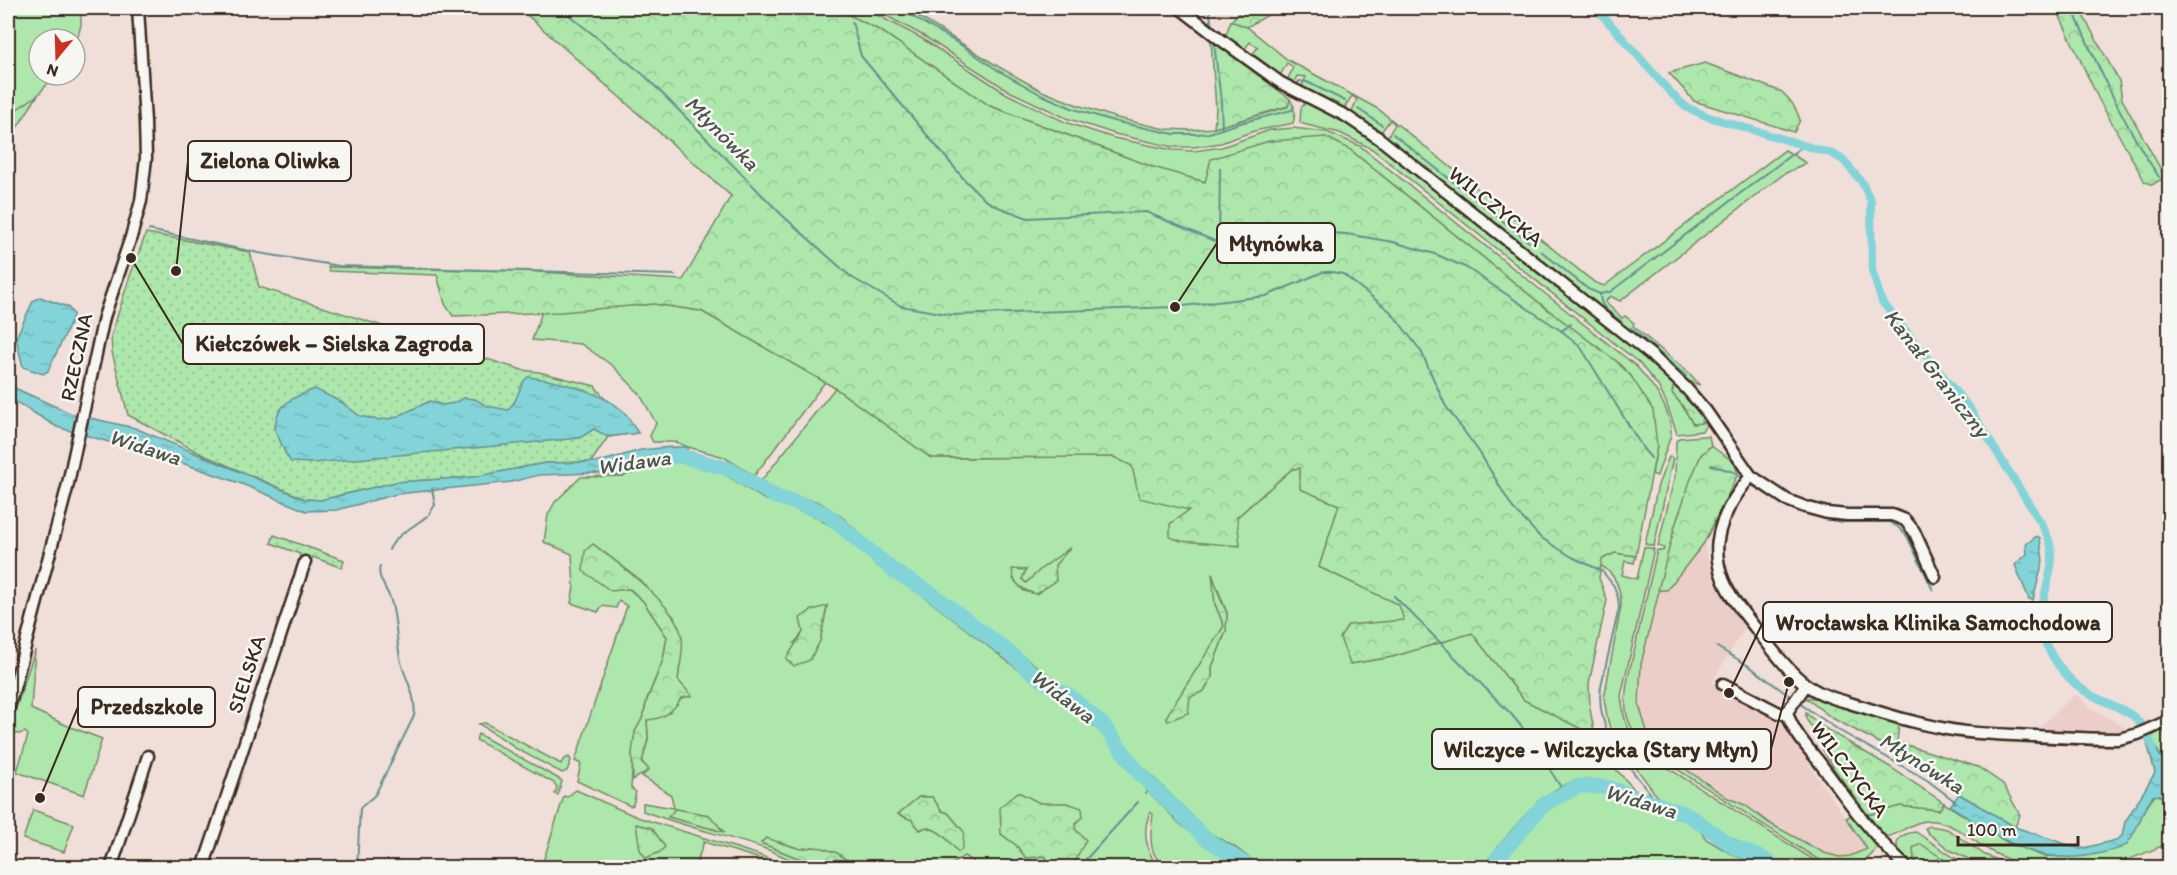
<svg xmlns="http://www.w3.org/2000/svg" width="2177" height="875" viewBox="0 0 2177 875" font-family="Itim,sans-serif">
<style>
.built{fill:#eccec8}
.grass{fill:#ade7ac;stroke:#748865;stroke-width:1.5;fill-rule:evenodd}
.forest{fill:url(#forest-crowns);stroke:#748865;stroke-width:1.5}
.park{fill:url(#park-dots);stroke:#748865;stroke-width:1.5}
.water{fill:url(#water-ripples);stroke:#66908e;stroke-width:1.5}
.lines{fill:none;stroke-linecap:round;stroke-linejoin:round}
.stream{stroke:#66908e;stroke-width:2}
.canal{stroke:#82d4d8;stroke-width:8}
.river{stroke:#82d4d8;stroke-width:15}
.minor-casing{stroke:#3b2a1e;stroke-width:15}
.minor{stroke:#f6f6f2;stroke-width:10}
.labels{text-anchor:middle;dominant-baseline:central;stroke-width:5;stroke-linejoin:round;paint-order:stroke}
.street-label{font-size:21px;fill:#3b2a1e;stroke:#f6f6f2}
.water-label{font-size:22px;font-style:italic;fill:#4d544c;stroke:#f6f6f2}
.leader{fill:none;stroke:#3b2a1e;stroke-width:2}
.callout-dot{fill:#3b2a1e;stroke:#f6f6f2;stroke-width:2}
.callout{fill:#f6f6f2;stroke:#3b2a1e;stroke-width:2}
.callout-label{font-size:22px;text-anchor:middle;font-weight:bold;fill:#3b2a1e}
</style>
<defs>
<pattern id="forest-crowns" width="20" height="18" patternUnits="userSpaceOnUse" patternTransform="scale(1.5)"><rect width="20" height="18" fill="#ade7ac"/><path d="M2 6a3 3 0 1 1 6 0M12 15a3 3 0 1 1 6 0" fill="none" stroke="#96c694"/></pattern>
<pattern id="park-dots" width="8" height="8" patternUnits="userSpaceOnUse" patternTransform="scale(1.5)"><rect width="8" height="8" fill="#ade7ac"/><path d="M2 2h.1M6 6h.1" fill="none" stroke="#96c694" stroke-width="1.8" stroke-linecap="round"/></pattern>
<pattern id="water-ripples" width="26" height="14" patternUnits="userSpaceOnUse" patternTransform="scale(1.5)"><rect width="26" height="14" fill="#82d4d8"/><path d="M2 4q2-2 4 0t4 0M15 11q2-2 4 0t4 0" fill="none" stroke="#71b6b9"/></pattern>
</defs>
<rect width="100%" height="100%" fill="#f0ded9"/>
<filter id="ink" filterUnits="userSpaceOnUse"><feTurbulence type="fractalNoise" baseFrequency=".0167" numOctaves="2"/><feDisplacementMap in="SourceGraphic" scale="12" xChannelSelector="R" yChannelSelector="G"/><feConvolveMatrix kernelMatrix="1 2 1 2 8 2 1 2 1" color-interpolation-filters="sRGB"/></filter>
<g filter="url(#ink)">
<g class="built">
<polygon points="1704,543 1708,561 1735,608 1747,624 1712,682 1763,709 1789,729 1815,774 1867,848 1850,856 1840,857 1824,853 1769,823 1745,805 1728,798 1674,761 1672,753 1650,741 1639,705 1641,664 1658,590 1667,590"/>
<polygon points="2075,694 2093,709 2127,729 2113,734 2045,732 2040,727"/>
</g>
<g class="grass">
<polygon points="8,8 80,8 81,10 81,25 75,47 75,39 39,39 39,75 55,75 38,95 10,114 8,113"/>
<path d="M835,8H864L921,38L1007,94L1065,122L1114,138L1173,150L1194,151L1222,147L1270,130L1293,128L1327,132L1360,146L1636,366C1653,385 1672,409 1671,435L1657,476L1652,474L1657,446L1631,376L1616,361L1547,309L1349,149L1325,137L1206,182L1181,176L1150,166L990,106L881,31Z"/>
<path d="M872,8H905L999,67L1042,91L1080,106L1117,118L1165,129L1190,130L1214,128L1288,107L1290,99C1294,106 1296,115 1293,123L1289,124L1254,131L1221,143L1194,147H1173L1115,134L1066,118L1009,91L922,35Z"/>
<polygon points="1231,21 1247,27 1288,60 1378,109 1594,282 1604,286 1785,150 1806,163 1784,174 1620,301 1610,296 1605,302 1622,318 1625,316 1634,323 1633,326 1689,373 1700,385 1686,380 1647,345 1387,138 1395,124 1390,120 1381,132 1351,114 1357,99 1352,96 1344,108 1341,109 1299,87 1302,86 1306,77 1297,76 1293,84 1289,82 1288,79 1293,67 1287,63 1281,74 1279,75 1256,60 1252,55 1258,47 1250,42 1244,50 1227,39 1226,34"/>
<polygon points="1306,102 1340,117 1360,130 1611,328 1674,384 1672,393 1682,405 1693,424 1706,422 1706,426 1702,431 1677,434 1666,402 1658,386 1639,363 1372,149 1340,133 1303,124 1300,122 1301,108"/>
<polygon points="654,304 701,311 825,382 754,476 724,457 688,447 676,442 653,442 650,436 656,423 639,393 613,366 581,344 532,340 542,312"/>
<path d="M835,388L931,458L1114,457L1237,517L1292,469L1300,468L1301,489L1339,505L1319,567L1400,605L1404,620L1350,664L1392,657L1472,633L1524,700L1595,736L1600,752L1635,790C1618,785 1599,777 1581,780C1538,787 1508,838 1481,867H1262L1233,846L1209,833L1137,761L1100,714L1062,685L928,585L888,560L842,517L819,502L782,493L761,481ZM1068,550L1055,565V581L1036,594L1024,591L1013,579L1026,570L1022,579L1026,583L1041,569ZM1213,577L1227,613L1226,631L1212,667V677L1204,691L1190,697L1182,691L1202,663L1224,626L1215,604Z"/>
<path d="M1703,436H1709L1711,446L1701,455L1675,526L1641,664L1639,705L1650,741L1672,754L1674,761L1728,798L1745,805L1769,823L1824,853L1840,857L1850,856L1867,849L1846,818L1852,815L1877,846C1869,866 1845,869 1825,864L1664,761C1647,749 1633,737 1627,716C1622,693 1630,670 1635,648C1642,615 1650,582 1657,550L1663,551L1664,548L1658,546L1675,475L1676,441L1679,438Z"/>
<polygon points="1669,457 1673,458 1654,546 1645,544 1658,485"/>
<path d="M671,461H681L721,472L764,499L820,518L822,521L834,527L857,546L877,566L918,592L1033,681L1069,704L1105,736L1142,785L1179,823L1202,842L1227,858L1225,860L1227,863L1238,864L1243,867C1223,867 1179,871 1162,862C1147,855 1151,827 1153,814L1150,812C1143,829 1145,843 1153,860L1151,863L1123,867H1066L1076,823L1067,803L1040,804L1001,834L1016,845L1026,858L1045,856L1052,867H981L964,856L951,865L952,867H856L837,853L813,847L800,849L780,842L761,843L820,867C801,867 781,854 763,848C723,835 682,826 643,811V803L674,808L671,795L642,776L649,770L642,762L648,739L647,719C663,719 673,711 681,698L678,681L682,638L674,617L638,578L593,544L629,589L643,601L667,637L663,660L647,699L643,717L635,732L631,788L636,792L633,805L630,806L577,781L581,764L575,761L627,606L619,601L616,608L602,606L598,612L571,603L574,587L572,554L544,542L548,515L555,502L581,477L623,476ZM827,606L820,641L794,643ZM919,797H932L942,811L948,813L959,826L958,852C948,840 942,831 926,827L920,830L912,820L898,814ZM675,809L709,815L723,832L669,817Z"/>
<path d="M1644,547L1654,549L1621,696L1624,716L1629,730L1638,744L1652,758L1825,867H1784L1716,829L1702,818L1660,800L1612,736L1607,717L1604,698L1621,606C1621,589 1616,574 1600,565L1602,559L1615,553L1636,556L1634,563L1625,561L1622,575L1637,579Z"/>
<polygon points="35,650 31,709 68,726 102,739 84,795 17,772 28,735 25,732 19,734 8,732"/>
<polygon points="485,723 561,764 563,760 569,757 571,760 567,771 562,773 513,747 511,744 479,724"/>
<polygon points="2161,731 2165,734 2169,733 2169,772 2150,737"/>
<polygon points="478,734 559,779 562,781 558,795 555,794 557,787 554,783 476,740"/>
<polygon points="576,790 637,817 759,855 790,867 762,867 764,860 704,842 695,867 541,868 564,796 567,797"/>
<path d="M1599,791L1624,797L1689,822L1699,829L1706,839L1728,852L1762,867H1496C1518,840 1545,803 1580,792C1586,791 1593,791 1599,791Z"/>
<path d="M2156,794L2162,797L2169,820V832L2167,833L2169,843C2152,850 2135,858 2118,863C2085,873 2026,870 1996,854C1975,844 1959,825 1935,821C1912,818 1898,838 1884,837L1868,815L1900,806L1939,810L1944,803L2008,843L2045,857L2130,838L2144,810Z"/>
<polygon points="33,810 74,824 64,852 23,839"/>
<polygon points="1930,826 1947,829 1985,855 2016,867 1985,867 1950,850 1928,833 1925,828"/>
<path d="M1916,832L1955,858L1976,867H1955L1946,862L1914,860L1923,867C1901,867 1881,835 1916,832Z"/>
</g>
<g class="forest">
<polygon points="519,8 733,8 743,14 749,8 776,8 776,11 788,14 791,8 835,8 881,31 990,106 1150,166 1205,182 1211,159 1269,141 1326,137 1349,149 1547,309 1616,361 1631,376 1653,410 1657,446 1636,556 1615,553 1602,559 1599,578 1607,600 1589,683 1590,709 1595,736 1524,700 1472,633 1392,657 1350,664 1340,638 1348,625 1404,620 1399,605 1319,567 1339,505 1300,489 1300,468 1292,469 1237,517 1240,546 1181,541 1170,537 1170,524 1189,510 1139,498 1132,466 1114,457 931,458 835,388 701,311 654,304 561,312 453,316 445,304 437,275 329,271 328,267 520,271 683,280 731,196"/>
<polygon points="1244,8 1280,8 1247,27 1231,21"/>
<polygon points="2056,8 2079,8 2119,81 2122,99 2165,177 2152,185 2145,182 2098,98"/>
<polygon points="1211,40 1290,99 1288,106 1214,128 1216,109"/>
<path d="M1705,63L1782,92C1790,99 1797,110 1800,120L1794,132L1694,101L1669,73Z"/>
<polygon points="38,95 8,142 8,113 10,114"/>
<polygon points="1674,384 1690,401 1702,418 1701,423 1693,424 1682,405 1672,393"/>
<polygon points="1711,446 1734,462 1738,474 1704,543 1667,590 1658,590 1675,526 1690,481 1701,455"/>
<path d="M593,544C618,563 678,606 682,638C684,651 679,668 678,680L692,696L681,698C673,712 663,719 647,720L648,739L642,762L649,770L633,780L632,753L635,732L643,717L647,700L663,660L667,637L643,601L630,589L611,591L583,571L585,551Z"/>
<path d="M1071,547L1055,565L1056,581L1036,594C1022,590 1013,584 1012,569L1026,570L1022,579L1026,583L1041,569Z"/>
<polygon points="1212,573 1220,598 1227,613 1226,631 1212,667 1212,677 1204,691 1190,697 1188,713 1168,721 1166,717 1224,626 1215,604"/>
<polygon points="827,606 820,641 810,660 794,666 786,659 803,632 800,618 812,610"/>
<polygon points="1806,698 1817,698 1899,724 1897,742 1978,767 2003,784 2020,815 2015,827 1959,794 1897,752 1832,718"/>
<polygon points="1806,713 1821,726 1890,767 1944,803 1939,810 1900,806 1868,815 1835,770 1823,750 1818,736 1806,719"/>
<polygon points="1018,792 1040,803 1067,803 1082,808 1083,817 1076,823 1075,829 1086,840 1073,864 1068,865 1066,867 1052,867 1045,856 1026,858 1016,845 1001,834 1000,807"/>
<path d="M919,797H932L942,811L948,813L964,832L962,849L958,852C948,840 942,831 926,827L920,830L912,820L898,814Z"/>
<polygon points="675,809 709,815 724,832 668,817"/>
<polygon points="636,824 652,828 665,847 660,852 646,858 640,850"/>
<polygon points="766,838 800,849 813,847 823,848 837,853 856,867 820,867 761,843"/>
<polygon points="1921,844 1955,867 1923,867 1914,860 1913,848"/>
</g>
<g class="park">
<polygon points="146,233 250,252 259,287 522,370 539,372 595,386 604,398 624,413 638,433 608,437 591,462 545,463 475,477 396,482 321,500 305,499 201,454 128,415 112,352 111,336 129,279"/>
<polygon points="274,535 344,560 342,568 313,557 310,563 299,559 300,554 271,543"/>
</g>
<g class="water">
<polygon points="40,297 68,307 73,314 72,320 48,371 43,374 23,367 16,338 33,301"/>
<path d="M528,377C556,380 604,392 625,413C630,419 634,427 638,433L608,437L594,429L580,438L313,463L291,462C283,452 281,441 275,430C275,404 293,397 315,389L341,402L360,416L378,420L394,418L430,401L443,405L454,403L464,398L475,399L487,406L508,410L515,401L523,382Z"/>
<polygon points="8,385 72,414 135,428 305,499 321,500 396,482 474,477 545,463 599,462 641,450 671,447 688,447 681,461 671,461 654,465 623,476 593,473 539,475 511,482 397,494 337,510 306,511 242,484 182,463 57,427 8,397"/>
<polygon points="2037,536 2040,538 2043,561 2033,600 2029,599 2015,565 2027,554 2026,544"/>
<path d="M2150,737L2169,772V820L2162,797L2159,795L2153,796C2142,810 2138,830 2127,844C2121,850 2109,851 2101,853C2038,869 2000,838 1950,806L1959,794L2015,827L2080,849L2116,840L2122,836L2125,822L2155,773L2146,739Z"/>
</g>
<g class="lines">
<g class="stream">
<path d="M560,8L644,75L782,215L851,277L901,306L952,315L1175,307L1266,296L1323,272H1332L1343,274L1391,312L1421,351L1445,405L1480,453L1512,507L1540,537L1572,557L1602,571L1614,586L1618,598L1619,608L1601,686C1594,734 1631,768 1658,803"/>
<polyline points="898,8 961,45 999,71 1040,94 1074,109 1117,122 1174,134 1196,134 1209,133 1240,123 1292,110 1294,106"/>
<polyline points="1209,8 1212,27"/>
<path d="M2072,8C2098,66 2123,124 2159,177"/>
<polyline points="852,22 861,56 963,178 985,200 998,207 1028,218 1146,212 1219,243 1237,246 1283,248 1295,244 1316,232 1346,234 1393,242 1435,254 1467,268 1563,332 1580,346 1644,450 1651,458"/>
<polyline points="1214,42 1221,101 1222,129"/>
<polyline points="1298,83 1299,81 1307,82 1345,101"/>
<polyline points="1358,109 1382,125"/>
<polyline points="1393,134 1529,242"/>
<polyline points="2164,186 2170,194"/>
<polyline points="149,230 259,253 339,266 675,275"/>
<polyline points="1219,243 1220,168"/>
<polyline points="1541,251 1588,289 1600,294 1610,292 1804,145"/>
<path d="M1600,294C1600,308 1610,313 1621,321"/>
<polyline points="1631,328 1686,376"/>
<polyline points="1561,331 1571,324"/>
<polyline points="1711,465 1734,472 1742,478"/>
<polyline points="1751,485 1796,511 1842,522 1889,522 1898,527 1907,536 1933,590"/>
<polyline points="429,514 435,505 432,489"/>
<path d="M389,550C396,534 414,527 427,516"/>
<polyline points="1394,596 1511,714 1526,732 1564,792"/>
<polyline points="1717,647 1749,666 1792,698"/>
<polyline points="1799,703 1840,731 1927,780 1956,802"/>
<polyline points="1146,793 1153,786"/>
<polyline points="1227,861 1235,855"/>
<path d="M357,868L360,808L375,795L414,716C417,696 406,681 401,662C396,642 397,621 391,601C388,590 376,577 380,566"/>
<polyline points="1078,868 1138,802"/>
</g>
<path class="canal" d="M1596,8L1670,92L1686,107L1709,117L1833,154L1843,160L1861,181L1871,201L1872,270L1882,302L1970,409L2041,523C2046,533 2053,545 2052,558C2050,592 2029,617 2050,652C2060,670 2074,685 2091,695C2105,702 2120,707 2133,716C2142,723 2148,737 2153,747"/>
<g class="river">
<polyline points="664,457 681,456 729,469 776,497 816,509 829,516 895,572 931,593 1010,653 1028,669 1050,685 1070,696 1103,725 1139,773 1205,838 1252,868"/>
<polyline points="1489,868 1544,804 1579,786 1607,787 1689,815 1732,846 1764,859 1776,868"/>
</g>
<defs>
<g id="minor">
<path d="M1180,8L1220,39L1281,83L1346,116L1380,139L1650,354L1686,388L1706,411L1751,476C1713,521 1703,562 1742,611C1759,632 1787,672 1808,686C1824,697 1844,701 1863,707C1887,715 1912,722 1937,727C1963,733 1989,734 2014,735C2049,737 2084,739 2119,739L2138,734L2170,720"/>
<polyline points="1751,476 1787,500 1805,507 1827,513 1847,515 1892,515 1905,520 1914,531 1935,577"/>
<polyline points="1723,684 1779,713 1787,714"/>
<path d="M1806,685L1787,712C1792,731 1808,748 1820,763C1847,800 1873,836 1907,868"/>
<polyline points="8,711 67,488 104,317 131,237 141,201 146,158 145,122 138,8"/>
<polyline points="111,868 148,756"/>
<polyline points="203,868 305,562"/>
</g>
</defs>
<use href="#minor" class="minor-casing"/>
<use href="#minor" class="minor"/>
</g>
</g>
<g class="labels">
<g class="street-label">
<text transform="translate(1496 206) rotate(39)">WILCZYCKA</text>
<text transform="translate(76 357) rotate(-78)">RZECZNA</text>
<text transform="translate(246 674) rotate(-72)">SIELSKA</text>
<text transform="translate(1850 769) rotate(53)">WILCZYCKA</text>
</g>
<g class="water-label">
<text transform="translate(722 133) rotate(45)">Młynówka</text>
<text transform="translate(1937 373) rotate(52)">Kanał Graniczny</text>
<text transform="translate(145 447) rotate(18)">Widawa</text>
<text transform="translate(634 462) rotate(-8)">Widawa</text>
<text transform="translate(1063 696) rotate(37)">Widawa</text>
<text transform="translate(1922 763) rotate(32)">Młynówka</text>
<text transform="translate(1641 801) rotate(17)">Widawa</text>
</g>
</g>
<path class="leader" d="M176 271L188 161M1175 307L1217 243M131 258L183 344M1729 693L1763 622M40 798L78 707M1789 682L1771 749"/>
<g class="callout-dot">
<circle cx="176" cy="271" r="6"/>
<circle cx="1175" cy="307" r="6"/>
<circle cx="131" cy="258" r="6"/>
<circle cx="1729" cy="693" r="6"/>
<circle cx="40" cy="798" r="6"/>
<circle cx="1789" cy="682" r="6"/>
</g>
<g class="callout">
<rect x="188" y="141" width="163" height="40" rx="6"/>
<rect x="1217" y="223" width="118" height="40" rx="6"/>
<rect x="183" y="324" width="301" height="40" rx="6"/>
<rect x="1763" y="602" width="349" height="40" rx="6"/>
<rect x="78" y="687" width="137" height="40" rx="6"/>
<rect x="1432" y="729" width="339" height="40" rx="6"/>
</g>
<g class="callout-label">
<text x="270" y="168">Zielona Oliwka</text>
<text x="1276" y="251">Młynówka</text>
<text x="334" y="351">Kiełczówek – Sielska Zagroda</text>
<text x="1938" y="630">Wrocławska Klinika Samochodowa</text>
<text x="147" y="714">Przedszkole</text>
<text x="1601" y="757">Wilczyce - Wilczycka (Stary Młyn)</text>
</g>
<rect width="2177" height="875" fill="none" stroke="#f6f6f2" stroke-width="30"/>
<rect x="15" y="15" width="2147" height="845" fill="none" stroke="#3b2a1e" stroke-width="2" filter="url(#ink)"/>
<g transform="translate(57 57) rotate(199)"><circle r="28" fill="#f6f6f2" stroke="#aba49d" stroke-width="1.5"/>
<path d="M0-4.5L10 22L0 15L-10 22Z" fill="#c8321e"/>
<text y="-9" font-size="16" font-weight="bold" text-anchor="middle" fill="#3b2a1e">N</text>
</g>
<path d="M1958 836v9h120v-9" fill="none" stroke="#3b2a1e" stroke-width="3"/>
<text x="1967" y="836" font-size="18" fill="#3b2a1e" stroke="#f6f6f2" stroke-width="4.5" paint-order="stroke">100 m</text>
</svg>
